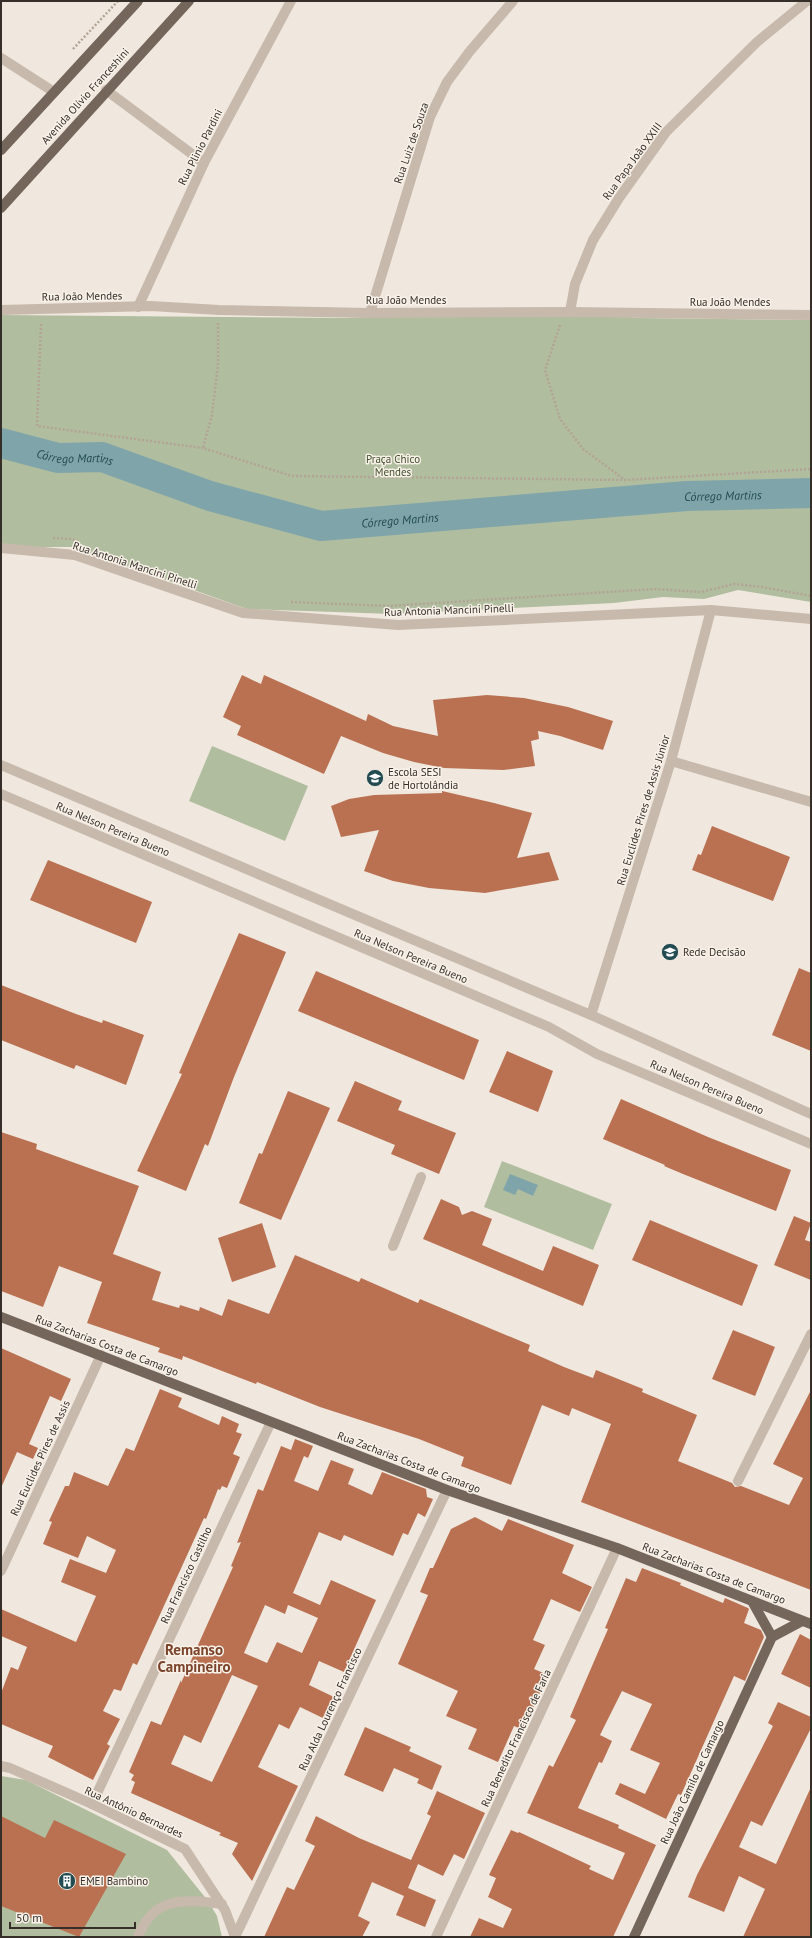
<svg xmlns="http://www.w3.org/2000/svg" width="812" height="1938" viewBox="0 0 812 1938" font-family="'PT Sans',sans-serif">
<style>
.green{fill:#b1bd9f}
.water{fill:#7fa5aa}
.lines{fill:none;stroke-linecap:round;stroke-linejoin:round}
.river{stroke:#7fa5aa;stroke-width:30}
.building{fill:#b97152;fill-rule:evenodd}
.path{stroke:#b2a395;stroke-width:2.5;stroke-dasharray:2 2;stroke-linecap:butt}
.service{stroke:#c7b9ab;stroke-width:10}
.minor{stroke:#c7b9ab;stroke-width:10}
.primary{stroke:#75665c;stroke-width:10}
.labels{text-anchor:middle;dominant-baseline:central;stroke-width:3;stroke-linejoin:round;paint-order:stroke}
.street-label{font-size:11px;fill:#352e29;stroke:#f8f2e9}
.park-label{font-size:11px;fill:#43512f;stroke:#f8f2e9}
.poi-label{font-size:11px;fill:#352e29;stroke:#f8f2e9;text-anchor:start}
.water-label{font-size:12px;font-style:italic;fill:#234c52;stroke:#f8f2e9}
.district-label{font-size:15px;font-weight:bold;fill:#7c432b;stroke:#f8f2e9}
</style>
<rect width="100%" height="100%" fill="#f0e8de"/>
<g class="green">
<polygon points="570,312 638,318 811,320 811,602 738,590 704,599 663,597 614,603 392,614 247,609 73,547 23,547 1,544 1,315 345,318"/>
<polygon points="212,746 308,786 285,841 189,801"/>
<polygon points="502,1161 612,1204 593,1250 484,1207"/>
<polygon points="1,1776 26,1780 167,1850 208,1901 217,1916 222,1937 1,1937"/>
</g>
<polygon class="water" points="510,1174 538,1185 533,1196 518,1189 515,1195 503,1190"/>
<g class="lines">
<path class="river" id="s1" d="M1,443L58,458L102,457L210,496L321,526L687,496L811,493"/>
</g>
<g class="building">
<polygon points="242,675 261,684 264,675 366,721 368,714 393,726 438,736 433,700 487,695 524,698 568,707 613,721 603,750 560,736 538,731 539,739 531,741 535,766 503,770 444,768 414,762 383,753 341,736 324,774 237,735 241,726 223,717"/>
<polygon points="442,791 494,803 532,813 517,858 549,852 559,880 485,893 429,888 393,881 364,871 379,830 341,837 331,806 349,799 374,795 442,793"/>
<polygon points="712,826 790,857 773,901 692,870 698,854 701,855"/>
<polygon points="48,860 152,902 136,943 30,900"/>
<polygon points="239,933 286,952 234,1077 208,1146 205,1144 186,1191 137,1171 182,1074 179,1073"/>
<polygon points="799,968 811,973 811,1051 772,1035"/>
<polygon points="316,971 479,1040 464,1080 298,1011"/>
<polygon points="1,985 76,1014 102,1023 103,1020 144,1035 126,1085 76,1065 74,1069 1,1040"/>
<polygon points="507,1051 553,1071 538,1112 489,1092"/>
<polygon points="355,1081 402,1101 398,1110 456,1133 439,1174 391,1154 395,1145 337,1121"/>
<polygon points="288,1091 330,1108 281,1220 239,1203 259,1153 262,1154"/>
<polygon points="621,1099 708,1137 791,1170 776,1211 683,1174 664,1166 665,1165 603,1139"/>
<polygon points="1,1132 37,1144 36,1149 139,1186 113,1254 161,1272 152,1300 179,1308 180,1305 199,1311 200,1307 222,1316 228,1299 269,1314 295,1255 359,1282 361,1278 418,1303 420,1299 530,1345 528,1351 564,1367 593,1378 596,1370 643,1389 642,1392 697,1415 678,1461 732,1483 735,1487 741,1486 789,1505 803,1478 773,1464 811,1390 811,1590 581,1502 611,1424 572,1408 569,1416 542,1405 511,1485 461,1466 464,1457 419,1439 320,1407 257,1382 256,1384 183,1356 182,1360 158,1352 160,1348 87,1323 102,1282 59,1266 43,1307 1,1291"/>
<polygon points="441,1199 459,1207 462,1215 472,1211 492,1219 482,1245 543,1271 553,1246 599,1265 583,1306 423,1239"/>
<polygon points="794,1216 811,1223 805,1240 811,1242 811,1280 774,1265"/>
<polygon points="650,1220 758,1265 742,1306 632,1260"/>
<polygon points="262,1223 276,1267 232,1282 218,1238"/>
<polygon points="733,1330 775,1347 755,1396 712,1379"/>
<polygon points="1,1348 71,1379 61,1401 50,1396 29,1444 38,1448 33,1459 17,1452 1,1488"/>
<polygon points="160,1389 182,1398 178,1407 219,1425 222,1416 239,1424 236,1432 242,1434 233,1454 240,1457 227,1488 222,1486 220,1490 218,1489 206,1519 204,1518 137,1665 133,1663 121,1691 114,1689 103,1711 120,1719 107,1744 110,1746 93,1780 48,1757 53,1746 1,1724 1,1693 11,1667 18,1670 27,1647 1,1636 1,1609 76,1642 96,1596 61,1582 70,1559 106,1573 116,1550 87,1536 78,1558 43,1544 52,1522 49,1521 65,1486 69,1486 74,1472 108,1486 126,1448 134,1451"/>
<path d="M295,1439L313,1446L308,1458L304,1456L294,1481L318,1491L331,1460L354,1469L348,1484L372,1495L382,1472L426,1489L427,1497L433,1499L425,1517L418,1513L408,1535L403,1533L393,1556L344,1535L341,1541L319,1532L293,1593L320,1605L331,1580L376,1600L344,1672L319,1661L309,1685L336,1698L325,1719L300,1707L289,1729L279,1724L258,1767L298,1786L252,1881L232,1854L238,1843L219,1835L221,1833L131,1793L135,1782L131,1780L134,1775L129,1772L151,1721L161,1725L181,1680V1683L233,1567L231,1566L241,1542L237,1543L258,1489L263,1491L281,1446L291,1450ZM265,1605L285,1614L288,1605L318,1618L302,1653L277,1642L267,1663L244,1653ZM232,1675L258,1686L212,1782L171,1764L184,1735L201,1743Z"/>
<polygon points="475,1517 502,1531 508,1519 574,1545 562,1573 592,1587 580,1612 551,1599 533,1640 545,1645 534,1669 548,1675 523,1730 514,1726 498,1762 468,1749 477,1729 446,1716 458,1691 398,1664 428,1595 420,1592 430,1568 433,1568 451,1529"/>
<polygon points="642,1568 681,1583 680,1585 723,1603 725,1598 748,1608 749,1609 744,1623 761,1630 764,1637 745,1681 734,1676 681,1795 678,1794 666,1819 615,1794 620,1783 645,1794 660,1763 630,1750 652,1704 622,1691 600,1735 612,1741 602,1763 599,1762 578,1808 619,1825 618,1828 656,1845 613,1937 470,1937 479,1918 503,1928 512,1909 488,1897 496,1878 489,1875 511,1830 518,1833 519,1832 591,1866 589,1869 613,1880 625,1853 527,1813 549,1765 553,1767 576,1720 570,1717 608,1629 605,1628 626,1578 636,1582"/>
<polygon points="800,1634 811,1640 811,1688 781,1674"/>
<polygon points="778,1702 811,1717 811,1728 762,1826 751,1821 739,1847 776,1864 811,1787 811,1937 743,1937 765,1889 739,1876 724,1912 688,1897 697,1875 773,1726 768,1723"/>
<polygon points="365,1727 411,1747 409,1751 442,1766 432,1790 417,1783 419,1779 394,1768 383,1792 344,1775"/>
<polygon points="437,1791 485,1813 464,1859 454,1854 443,1876 418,1864 408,1888 436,1900 425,1927 396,1915 404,1896 372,1882 358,1916 370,1922 362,1937 264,1937 287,1887 294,1890 315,1846 305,1841 316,1816 359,1838 411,1860 431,1816 427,1814"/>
<polygon points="1,1816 45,1838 54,1820 126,1854 79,1937 1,1906"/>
</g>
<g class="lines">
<g class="path">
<polyline points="73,49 118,1"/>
<polyline points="218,323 218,365 212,415 203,448 292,476 625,480"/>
<polyline points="41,324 37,426 203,448"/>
<polyline points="560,325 545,370 560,419 583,449 625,480 811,469"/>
<polyline points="53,538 71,539 78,541"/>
<polyline points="291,602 389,606 655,589 701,592 734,584 762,587 811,596"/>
</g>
<polyline class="service" points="393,1246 421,1177"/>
<g class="minor">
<polyline points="1,58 54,92"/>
<polyline points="106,90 204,163"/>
<polyline points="138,307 204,163 291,1"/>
<polyline points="1,310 151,306 219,310 370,313 570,312 811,315"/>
<polyline points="570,312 575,284 593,240 619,198 666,132 757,42 807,1"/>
<polyline points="370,313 430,117 447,82 470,51 513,1"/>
<polyline points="1,548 75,555 243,613 398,625 711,610 811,619"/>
<polyline points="671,761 811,802"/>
<polyline points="1,765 591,1015 811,1114"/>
<polyline points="1,794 549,1027 597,1054 811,1144"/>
<polyline points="591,1015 671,761 711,610"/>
<polyline points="738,1481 811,1334"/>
<polyline points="1,1571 101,1355"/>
<polyline points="1,1766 10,1768 92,1804 185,1849 225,1910 235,1937"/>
<polyline points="92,1804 271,1422"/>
<path d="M138,1937C153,1896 185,1899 222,1904"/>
<polyline points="235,1937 447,1490"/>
<polyline points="436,1937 617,1548"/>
</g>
<g class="primary">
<polyline points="1,150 138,1"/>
<polyline points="1,208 189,1"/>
<polyline points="1,1317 447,1490 617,1548 811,1624"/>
<polyline points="752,1601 772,1637"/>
<polyline points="634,1937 772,1637 802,1621"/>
</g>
</g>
<defs>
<symbol id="school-disc" viewBox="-11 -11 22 22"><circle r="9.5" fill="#234c52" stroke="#f8f2e9"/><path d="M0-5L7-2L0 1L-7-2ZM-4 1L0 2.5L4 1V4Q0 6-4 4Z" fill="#fff"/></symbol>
<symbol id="building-disc" viewBox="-11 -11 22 22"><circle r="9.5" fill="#234c52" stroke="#f8f2e9"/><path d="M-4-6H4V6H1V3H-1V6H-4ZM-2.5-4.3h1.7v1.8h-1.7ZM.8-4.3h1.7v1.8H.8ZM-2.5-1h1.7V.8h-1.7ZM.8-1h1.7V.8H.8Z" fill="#fff"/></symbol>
</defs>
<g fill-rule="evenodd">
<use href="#school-disc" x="365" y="768" width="20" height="20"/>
<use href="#school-disc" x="660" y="942" width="20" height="20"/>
<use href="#building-disc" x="57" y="1871" width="20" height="20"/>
</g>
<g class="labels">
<g class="street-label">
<text transform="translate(85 96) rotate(-48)">Avenida Olívio Franceshini</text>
<text transform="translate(411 143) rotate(-71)">Rua Luiz de Souza</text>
<text transform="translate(200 147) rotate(-63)">Rua Plinio Pardini</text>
<text transform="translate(632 161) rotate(-54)">Rua Papa João XXIII</text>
<text transform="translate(82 296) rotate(-1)">Rua João Mendes</text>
<text x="406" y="300">Rua João Mendes</text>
<text x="730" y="302">Rua João Mendes</text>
<text transform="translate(135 565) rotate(18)">Rua Antonia Mancini Pinelli</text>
<text transform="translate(449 610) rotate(-2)">Rua Antonia Mancini Pinelli</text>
<text transform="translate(643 810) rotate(-73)">Rua Euclides Pires de Assis Júnior</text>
<text transform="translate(113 829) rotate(23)">Rua Nelson Pereira Bueno</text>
<text transform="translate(411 956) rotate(23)">Rua Nelson Pereira Bueno</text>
<text transform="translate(707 1087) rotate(23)">Rua Nelson Pereira Bueno</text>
<text transform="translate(107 1345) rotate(21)">Rua Zacharias Costa de Camargo</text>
<text transform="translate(40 1458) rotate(-65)">Rua Euclides Pires de Assis</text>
<text transform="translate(409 1462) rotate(21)">Rua Zacharias Costa de Camargo</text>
<text transform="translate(714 1573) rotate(21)">Rua Zacharias Costa de Camargo</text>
<text transform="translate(186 1575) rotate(-65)">Rua Francisco Castilho</text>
<text transform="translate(330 1709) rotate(-65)">Rua Alda Lourenço Francisco</text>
<text transform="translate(516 1738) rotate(-65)">Rua Benedito Francisco de Faria</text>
<text transform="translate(692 1782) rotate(-65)">Rua João Camilo de Camargo</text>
<text transform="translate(134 1812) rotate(25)">Rua Antônio Bernardes</text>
</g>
<g class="park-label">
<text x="393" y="459">Praça Chico<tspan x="393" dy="13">Mendes</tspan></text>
</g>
<g class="poi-label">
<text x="388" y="772">Escola SESI<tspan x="388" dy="13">de Hortolândia</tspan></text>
<text x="683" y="952">Rede Decisão</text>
<text x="80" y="1881">EMEI Bambino</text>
</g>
<g class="water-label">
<text stroke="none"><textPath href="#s1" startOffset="76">Córrego Martins</textPath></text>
<text stroke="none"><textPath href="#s1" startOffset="736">Córrego Martins</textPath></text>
<text stroke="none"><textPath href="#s1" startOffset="412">Córrego Martins</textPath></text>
</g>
<g class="district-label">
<text x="194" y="1649">Remanso<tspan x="194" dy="17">Campineiro</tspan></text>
</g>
</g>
<rect width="812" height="1938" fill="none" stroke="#352e29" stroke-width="4"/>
<path d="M10 1922v6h125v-6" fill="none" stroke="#352e29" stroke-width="2"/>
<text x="16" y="1922" font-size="12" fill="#352e29" stroke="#f8f2e9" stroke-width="3" paint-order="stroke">50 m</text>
</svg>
